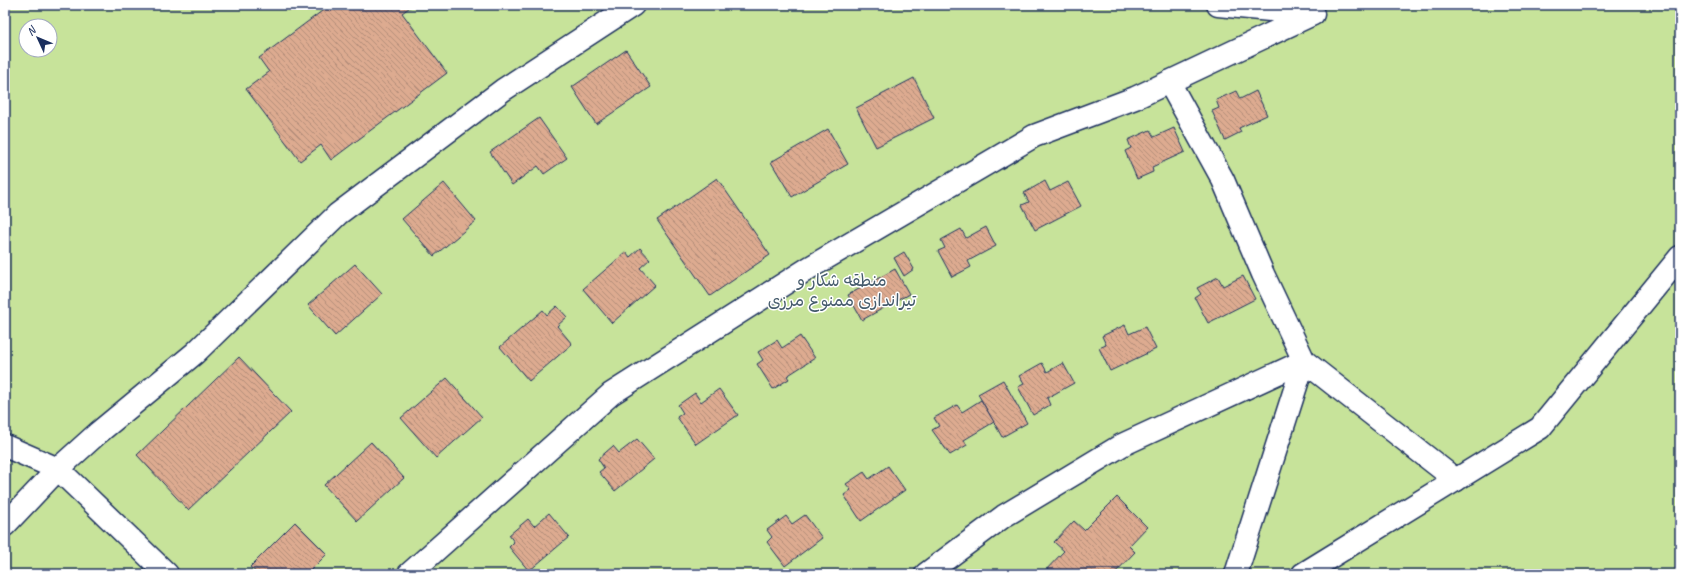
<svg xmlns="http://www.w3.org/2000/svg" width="1685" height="579" viewBox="0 0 1685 579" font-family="Caveat,'Playpen Sans Arabic',sans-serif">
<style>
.green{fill:#c7e39a;stroke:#71897c;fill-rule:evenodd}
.building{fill:url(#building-back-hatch);stroke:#1b2f5e}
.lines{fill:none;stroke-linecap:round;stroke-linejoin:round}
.street-casing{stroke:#1b2f5e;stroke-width:25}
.street{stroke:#fff;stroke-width:22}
.labels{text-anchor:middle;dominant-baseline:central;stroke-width:3;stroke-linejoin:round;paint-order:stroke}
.park-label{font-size:17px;fill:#465c6d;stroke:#fff}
</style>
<defs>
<pattern id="building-back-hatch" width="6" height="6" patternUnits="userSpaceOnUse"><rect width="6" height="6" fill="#ddab90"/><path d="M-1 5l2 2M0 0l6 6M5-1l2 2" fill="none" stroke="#b28c79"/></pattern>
</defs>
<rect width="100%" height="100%" fill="#fff"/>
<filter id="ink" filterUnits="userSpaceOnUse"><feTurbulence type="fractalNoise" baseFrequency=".025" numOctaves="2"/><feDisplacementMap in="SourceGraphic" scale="8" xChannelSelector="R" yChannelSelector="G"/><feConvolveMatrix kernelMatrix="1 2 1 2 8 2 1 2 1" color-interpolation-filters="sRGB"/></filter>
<g filter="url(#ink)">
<path class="green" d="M5,5H1680V574H5ZM26,26H50V50H26Z"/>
<g class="building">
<polygon points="330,5 413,5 402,13 447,73 331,160 321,145 300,161 246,89 269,72 259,58"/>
<polygon points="626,50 651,87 596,124 572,87"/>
<polygon points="914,78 934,118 876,147 856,108"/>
<polygon points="1236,91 1240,99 1256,91 1267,115 1239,128 1241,132 1225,140 1212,111 1219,108 1216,100"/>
<polygon points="539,118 567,158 544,174 538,166 512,185 490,152"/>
<polygon points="1174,128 1185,152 1152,167 1153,172 1137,179 1125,151 1131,148 1128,140 1150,130 1154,137"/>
<polygon points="828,129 848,164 792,197 771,162"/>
<polygon points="717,178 770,255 710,296 657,220"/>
<polygon points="1045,181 1050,191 1068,182 1081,206 1035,230 1022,205 1029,202 1024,193"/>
<polygon points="444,183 476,221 434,256 402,219"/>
<polygon points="986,227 996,246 968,261 971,267 952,277 938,251 945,248 941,240 961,229 966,238"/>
<polygon points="640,248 650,259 640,268 655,285 612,323 583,289 626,252 630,257"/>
<polygon points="904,252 914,269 904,276 894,258"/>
<polygon points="355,264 382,294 335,336 308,305"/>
<polygon points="895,269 909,294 862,320 848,295"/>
<polygon points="1243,276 1255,299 1208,323 1195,298 1201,294 1197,288 1218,277 1223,286"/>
<polygon points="557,306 567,317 557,326 572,344 529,381 500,347 543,310 547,315"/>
<polygon points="1125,325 1129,334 1145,327 1156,349 1110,371 1099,348 1106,345 1102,336"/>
<polygon points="800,336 815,358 787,376 789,379 773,389 757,364 763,360 758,352 777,340 782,348"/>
<polygon points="239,357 291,412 188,510 137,455"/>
<polygon points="1042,363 1047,372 1063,363 1074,383 1047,398 1050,405 1033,415 1018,387 1024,384 1019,376"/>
<polygon points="447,378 482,417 436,458 401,418"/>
<polygon points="1003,380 1027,423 1002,437 978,394"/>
<polygon points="719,389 738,415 696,444 677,417 683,413 678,405 695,393 701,402"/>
<polygon points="981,400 994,422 964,440 967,445 950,455 932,430 939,426 934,418 957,405 962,412"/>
<polygon points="637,439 654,459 615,491 599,472 604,468 598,459 613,446 619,453"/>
<polygon points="371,442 404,478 357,521 324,485"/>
<polygon points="888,466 905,490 861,521 844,495 851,490 846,484 864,472 869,479"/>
<polygon points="1117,497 1147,527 1129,546 1135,552 1114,574 1042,574 1064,551 1054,542 1074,521 1084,530"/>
<polygon points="549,513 569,537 529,571 509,547 514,542 509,535 528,519 534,526"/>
<polygon points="805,515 822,538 785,566 767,542 772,537 767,530 786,516 792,524"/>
<polygon points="295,522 327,554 307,574 258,574 250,567"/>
</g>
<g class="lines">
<defs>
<g id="street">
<polyline points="1218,5 1312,14"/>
<polyline points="1169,82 1313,14"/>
<polyline points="5,446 58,469 98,433 195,353 338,214 503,90 633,5"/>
<polyline points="5,525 58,469 167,574"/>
<polyline points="409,574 611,394 809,268 1034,136 1135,98 1169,82 1223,180 1263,274 1304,361 1122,445 1004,516 926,574"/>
<polyline points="1236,574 1304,361 1456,480"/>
<polyline points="1303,574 1540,428 1680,257"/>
</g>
</defs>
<use href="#street" class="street-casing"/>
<use href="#street" class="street"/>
</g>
</g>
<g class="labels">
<g class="park-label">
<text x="842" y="280">منطقه شکار و<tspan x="842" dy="20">تیراندازی ممنوع مرزی</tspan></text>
</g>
</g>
<rect width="1685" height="579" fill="none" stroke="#fff" stroke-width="20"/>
<rect x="10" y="10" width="1665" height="559" fill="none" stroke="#1b2f5e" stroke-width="1.5" filter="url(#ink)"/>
<g transform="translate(38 38) rotate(314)"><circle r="19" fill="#ffffff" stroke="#a4acbf"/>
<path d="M0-3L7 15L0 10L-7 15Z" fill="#1b2f5e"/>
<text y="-6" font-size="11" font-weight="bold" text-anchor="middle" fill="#1b2f5e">N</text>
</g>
</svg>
